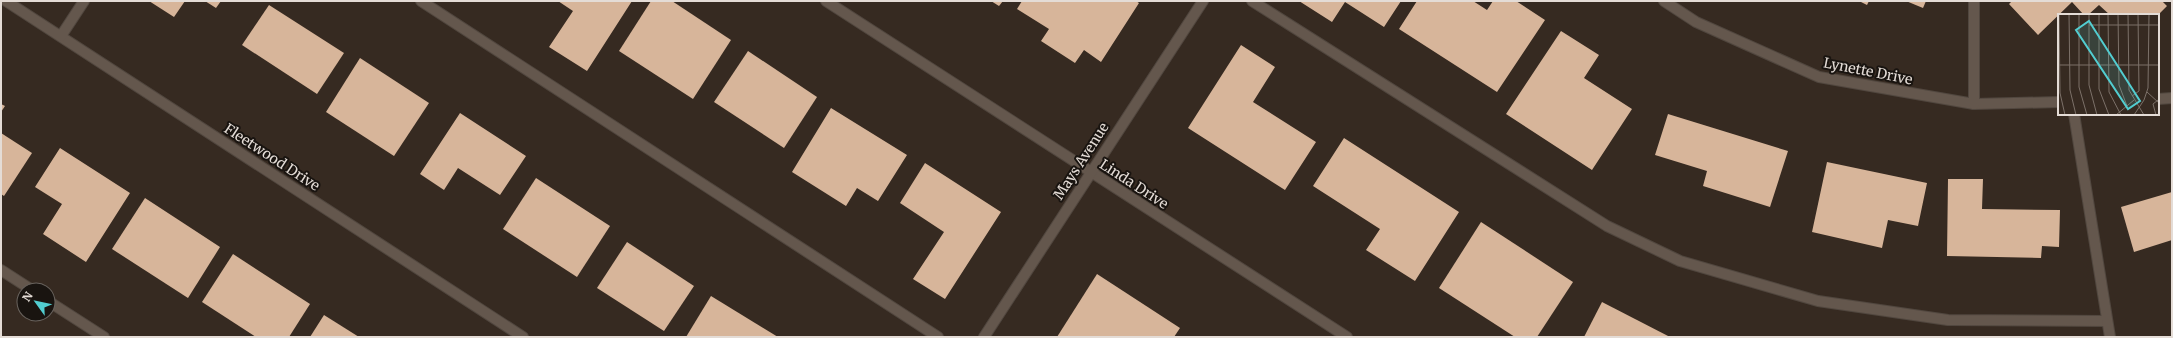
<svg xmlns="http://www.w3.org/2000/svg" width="2173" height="338" viewBox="0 0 2173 338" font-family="Merriweather,serif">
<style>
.building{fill:#d7b59a}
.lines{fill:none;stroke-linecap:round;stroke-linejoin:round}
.minor-casing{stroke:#51473f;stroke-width:12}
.minor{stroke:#64574d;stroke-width:10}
.labels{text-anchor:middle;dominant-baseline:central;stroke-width:4;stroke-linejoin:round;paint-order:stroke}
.street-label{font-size:14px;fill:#e4dcd6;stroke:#191410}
.inset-road{fill:none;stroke:#7c7169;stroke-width:1}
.view{fill:#52cdd0;fill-opacity:0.15;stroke:#52cdd0;stroke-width:2}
.inset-edge{fill:none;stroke:#e4dcd6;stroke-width:2}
</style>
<rect width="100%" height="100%" fill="#362a21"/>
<g class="building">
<polygon points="149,1 185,1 174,17"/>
<polygon points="205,1 221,1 216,8"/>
<polygon points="558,1 632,1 587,71 549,47 573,11"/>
<polygon points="651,1 672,1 731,40 693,99 619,51"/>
<polygon points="991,1 1003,1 999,6"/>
<polygon points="1022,1 1136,1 1139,3 1101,62 1084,50 1075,63 1041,41 1049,29 1017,9"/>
<polygon points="1299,1 1401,1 1384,27 1345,2 1332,22"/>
<polygon points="1417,1 1473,1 1487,10 1493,1 1516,1 1545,20 1497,92 1399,29"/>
<polygon points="1859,1 1869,1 1867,5"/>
<polygon points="1906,1 1926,1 1923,8"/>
<polygon points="2012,1 2162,1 2167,6 2158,15 2110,15 2099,5 2088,15 2084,15 2072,2 2038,35 2009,4"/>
<polygon points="269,5 344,53 317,94 242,45"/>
<polygon points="1561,31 1599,55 1584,78 1632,109 1592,170 1506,114"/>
<polygon points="1241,45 1275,67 1253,102 1316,142 1285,190 1188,128"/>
<polygon points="748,51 817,97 784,148 714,102"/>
<polygon points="360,58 429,103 394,156 326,112"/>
<polygon points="1,104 5,106 1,112"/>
<polygon points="831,108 907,155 878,201 857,188 846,206 792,172"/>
<polygon points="460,113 526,156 500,195 458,168 444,190 420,174"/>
<polygon points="1668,114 1788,151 1770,207 1703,186 1707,171 1655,155"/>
<polygon points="1,133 32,153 4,196 1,194"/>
<polygon points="1344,138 1459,212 1415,281 1366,250 1380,229 1313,186"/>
<polygon points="60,148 130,193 86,262 43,234 62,204 35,187"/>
<polygon points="1827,162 1927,183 1918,226 1888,220 1882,248 1812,232"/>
<polygon points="925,163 1001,212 945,299 913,279 944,232 900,203"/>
<polygon points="536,178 610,226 577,277 503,229"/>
<polygon points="1948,179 1983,179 1982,209 2060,210 2059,247 2042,246 2041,258 1947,256"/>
<polygon points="2172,192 2172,240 2134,252 2121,207"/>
<polygon points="145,198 220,247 188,298 112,249"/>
<polygon points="1481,222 1573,282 1537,337 1515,337 1439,288"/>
<polygon points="627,242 694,286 664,331 597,288"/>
<polygon points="233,254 310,304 289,337 256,337 202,302"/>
<polygon points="1097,274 1180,328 1174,337 1057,337"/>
<polygon points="711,296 778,337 686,337"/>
<polygon points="1602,302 1670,337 1584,337"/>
<polygon points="324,315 359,337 310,337"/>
</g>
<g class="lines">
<defs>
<g id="minor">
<polyline points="6,1 523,337"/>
<polyline points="421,1 938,337"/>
<polyline points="826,1 1347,337"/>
<polyline points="1252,1 1607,226 1680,261 1818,301 1948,320 2107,321"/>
<polyline points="1664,1 1696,22 1819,77 1974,104 2059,102"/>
<polyline points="1974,1 1974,104"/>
<polyline points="61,36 84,1"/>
<polyline points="2158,99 2172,98"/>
<polyline points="2074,114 2110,337"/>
<polyline points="1,270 32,290"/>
<polyline points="48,301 104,337"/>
<polyline points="984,337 1203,1"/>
</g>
</defs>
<use href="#minor" class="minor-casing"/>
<use href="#minor" class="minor"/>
</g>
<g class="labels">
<g class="street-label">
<text transform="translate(1868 71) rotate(11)">Lynette Drive</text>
<text transform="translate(272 157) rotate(33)">Fleetwood Drive</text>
<text transform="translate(1081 161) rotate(-57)">Mays Avenue</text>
<text transform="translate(1134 184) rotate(33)">Linda Drive</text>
</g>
</g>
<g transform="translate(2058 14)">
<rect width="101" height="101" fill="#362a21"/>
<path class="inset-road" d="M1,0L2,79L7,101M11,0L12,76L18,101M21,0V73L29,101M31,0V71L39,101M41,0V75L51,101M50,0L51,78L63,101M60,0L61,71L69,92M70,0L71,76L86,101M31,11H101M0,51H101M89,78L101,89M74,82L81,77L80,0M58,101L76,86M76,101L86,86L90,74L91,0M98,101L95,90L100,86"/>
<path class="view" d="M31,7L82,87L70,95L18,16Z"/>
<rect width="101" height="101" class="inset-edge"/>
</g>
<rect width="2173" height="338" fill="none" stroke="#e4dcd6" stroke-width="4"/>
<g transform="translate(36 302) rotate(303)"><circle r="19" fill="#191410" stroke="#6a645f"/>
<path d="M0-3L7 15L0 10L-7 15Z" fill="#52cdd0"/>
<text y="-6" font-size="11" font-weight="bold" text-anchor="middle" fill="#e4dcd6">N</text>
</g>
</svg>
